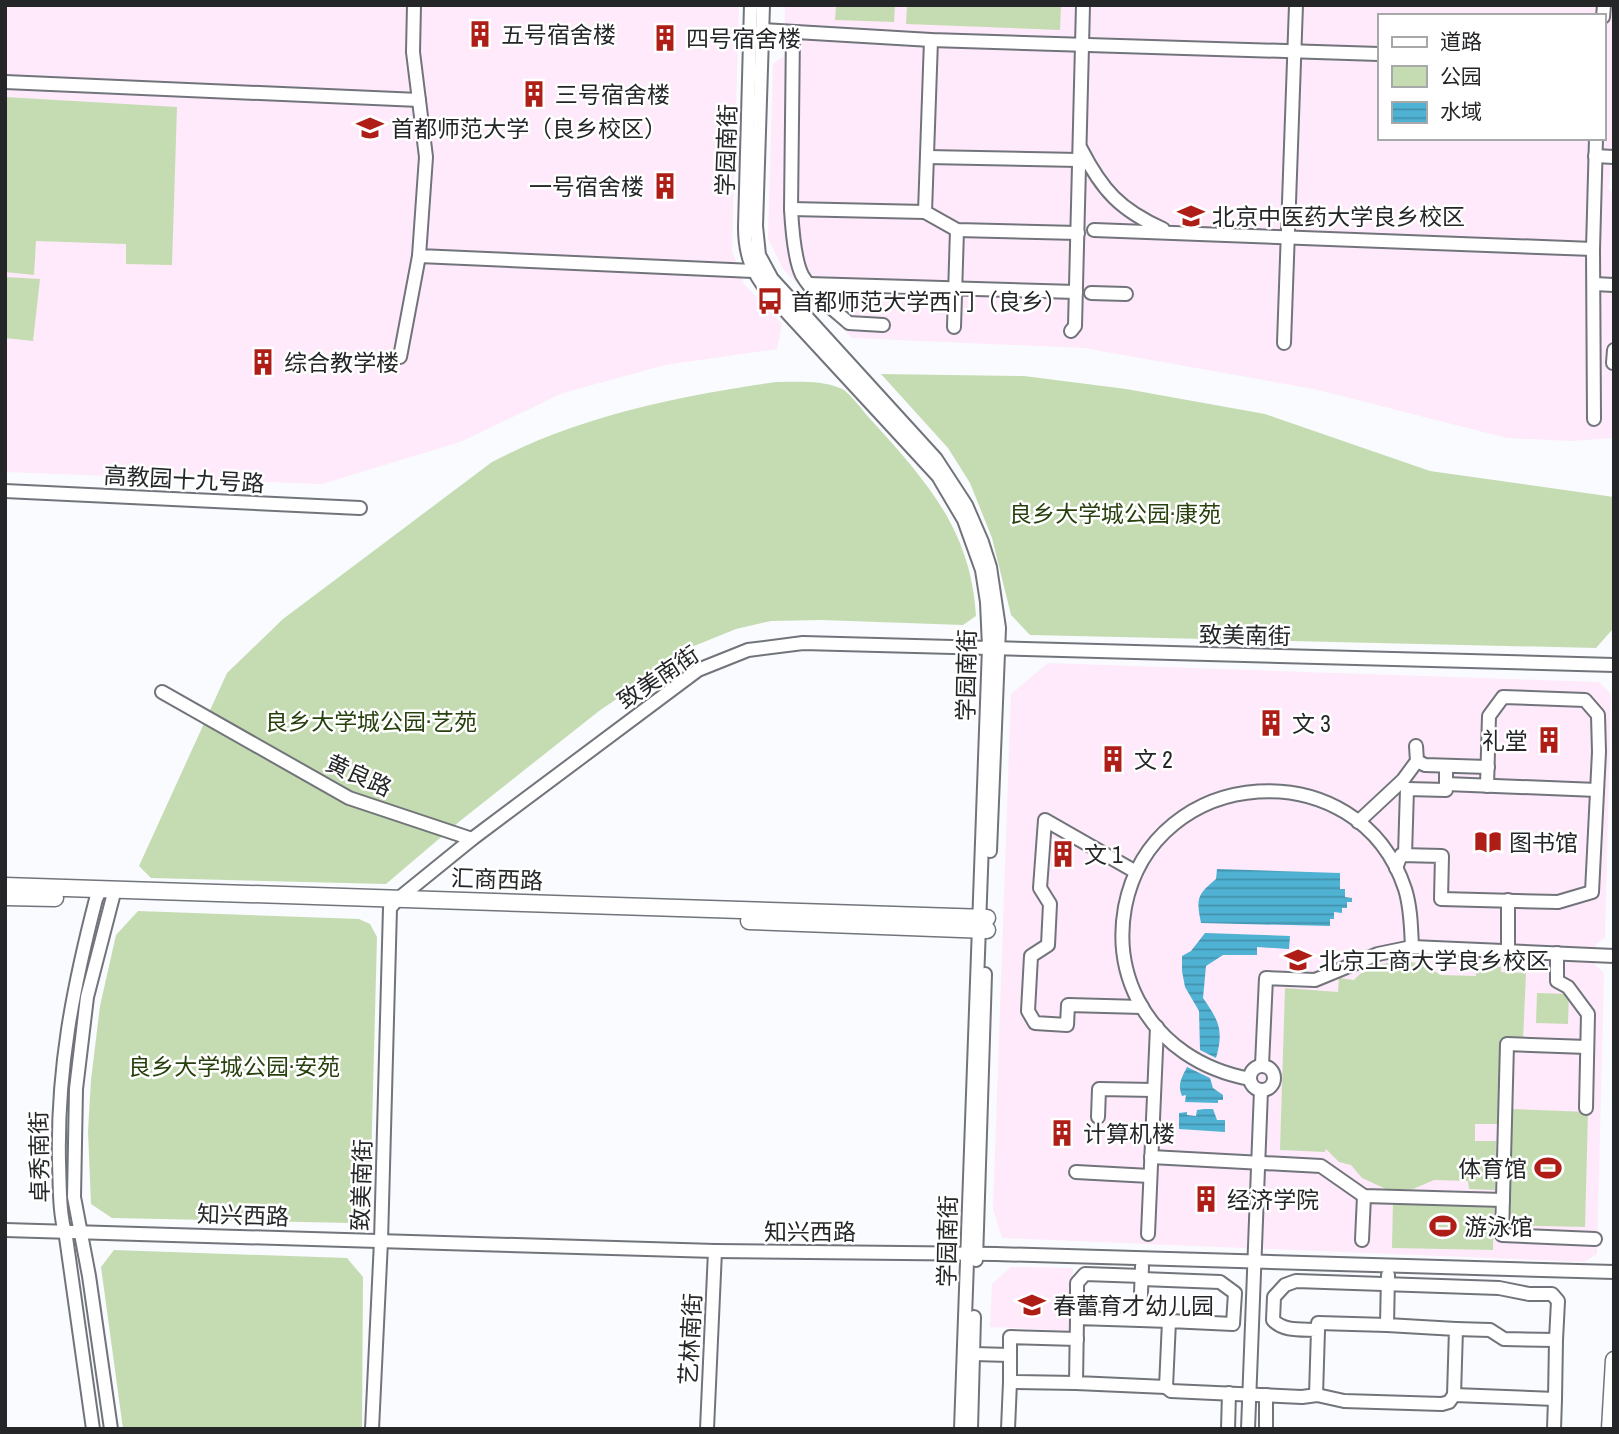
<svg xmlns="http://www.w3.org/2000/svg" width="1619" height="1434" viewBox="0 0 1619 1434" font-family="'Archivo Narrow','Noto Sans SC',sans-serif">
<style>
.education{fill:#feeafa;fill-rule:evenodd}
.park{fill:#c5dcb2}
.water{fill:url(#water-rules)}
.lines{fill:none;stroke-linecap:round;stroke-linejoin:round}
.minor-casing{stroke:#71747a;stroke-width:16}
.major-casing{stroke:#71747a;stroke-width:19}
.minor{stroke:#fff;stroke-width:12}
.major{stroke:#fff;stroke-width:16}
.labels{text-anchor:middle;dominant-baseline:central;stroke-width:5;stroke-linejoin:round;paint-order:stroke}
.poi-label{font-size:23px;fill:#242628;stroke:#fff;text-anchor:start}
.street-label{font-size:23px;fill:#242628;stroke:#fff}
.park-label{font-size:23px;fill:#28400e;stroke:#fff}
</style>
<defs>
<pattern id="water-rules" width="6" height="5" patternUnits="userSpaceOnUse" patternTransform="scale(1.75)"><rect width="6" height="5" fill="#50b2d3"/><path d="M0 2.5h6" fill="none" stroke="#4291ab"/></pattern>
</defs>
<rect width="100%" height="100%" fill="#f9fbff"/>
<g class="education">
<polygon points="5,5 739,5 732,251 744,284 782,324 777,349 665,365 563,393 460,442 322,484 5,472"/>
<path d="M783,5H1614V123L1609,189L1614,194V438L1571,441L1507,438L1314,389L1084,348L852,338L783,269L768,238L773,64L784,56L785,7ZM1379,16H1603V138H1379Z"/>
<polygon points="1048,663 1599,682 1611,694 1605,938 1596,944 1595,965 1604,973 1597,1254 1584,1262 1002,1238 993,1209 1011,694"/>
<polygon points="1011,1267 1073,1268 1072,1331 990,1327 992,1284"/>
</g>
<g class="park">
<polygon points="836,5 895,5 894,22 835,20"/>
<polygon points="907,5 1061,5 1060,30 906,24"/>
<polygon points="5,97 177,107 172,265 126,264 126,244 36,241 34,275 5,272"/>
<polygon points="5,277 40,279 33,341 5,338"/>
<polygon points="881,374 1024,376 1126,389 1265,414 1430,471 1614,497 1612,630 1596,648 1030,635 1011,615 992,538 970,483 948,448"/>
<path d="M776,382C796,382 821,380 840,388C849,391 865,414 873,422C928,483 971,531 976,616L963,625L821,620L771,621L736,629L694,646L599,711L460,821L386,884L151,878L139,866L227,673L283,619L492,462C579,416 679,396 776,382Z"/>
<polygon points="138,911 359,919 370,924 377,937 370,1204 350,1223 112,1218 91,1204 88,1131 91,1080 100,1006 116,935"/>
<path d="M1405,961L1427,965L1440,975L1476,976V966L1501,967V972L1526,973L1523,1040L1502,1039L1498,1124H1475V1141H1496L1495,1190L1469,1189L1468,1181L1434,1180L1413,1189H1386L1362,1178L1351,1165L1339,1162L1326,1149L1325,1152L1280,1150L1285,988L1338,992L1339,978L1354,980C1368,964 1385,963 1405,961Z"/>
<polygon points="1537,993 1569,994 1568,1024 1536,1023"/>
<polygon points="1511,1109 1588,1112 1585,1227 1508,1225"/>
<polygon points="1393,1202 1494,1204 1493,1250 1392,1248"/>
<polygon points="114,1250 347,1258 363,1277 362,1429 123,1429 101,1267"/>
</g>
<g class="water">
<path d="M1217,869L1340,873V889H1345V897L1352,898V902H1347V908H1342V913L1334,912V919H1330V926L1201,923C1196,898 1197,895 1216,879Z"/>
<path d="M1205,933L1290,936L1289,949L1257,947V955H1223L1206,966L1203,998C1219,1021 1224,1030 1216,1058L1200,1050L1199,1011L1185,987L1182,971V956L1191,951Z"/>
<path d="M1187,1067L1210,1078L1213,1088L1223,1095V1100H1218V1103L1185,1102L1186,1095L1182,1096C1177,1084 1182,1077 1187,1067Z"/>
<polygon points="1204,1109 1213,1109 1217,1120 1225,1120 1225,1132 1179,1129 1179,1113 1187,1112 1187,1115 1196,1116 1197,1110"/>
</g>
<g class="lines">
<defs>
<g id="minor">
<polyline points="414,5 413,52 426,157 419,256 753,271 758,269"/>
<path d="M751,5L745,227C745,255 752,272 769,293L938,476L964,520L982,570L987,602L989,647L961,1429"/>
<polyline points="763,5 756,226 759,255 772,279 936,459 966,505 982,542 990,567 999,628 990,851"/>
<polyline points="1603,17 1604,5"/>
<polyline points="762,30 931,40 1379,54"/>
<path d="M793,32L791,209C792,227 794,259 802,275C813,294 833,309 849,323L883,325"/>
<polyline points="931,40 925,212 957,230 1078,233"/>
<polyline points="5,82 419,100"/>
<path d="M1081,149C1102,190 1120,210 1163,229"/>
<polyline points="1595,156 1614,157"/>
<polyline points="927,157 1079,160"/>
<polyline points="791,209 925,212"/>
<polyline points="1094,230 1593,249"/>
<polyline points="809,284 1076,292"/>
<polyline points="1594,284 1614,285"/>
<polyline points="1091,293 1126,294"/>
<polyline points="954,327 957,230"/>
<polyline points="1071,331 1075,326 1083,5"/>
<polyline points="1284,343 1296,5"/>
<polyline points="400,357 419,256"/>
<polyline points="1613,363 1614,350"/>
<polyline points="1594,419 1593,249 1596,138"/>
<polyline points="5,491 360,508"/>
<polyline points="162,692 349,798 472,839"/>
<polyline points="1417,761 1425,765 1488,767"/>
<polyline points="1446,784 1597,790"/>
<polyline points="1358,822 1403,780 1417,761 1416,746"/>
<polyline points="1405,855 1407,789 1446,790 1446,766"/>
<polyline points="1396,868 1401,855 1442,856 1441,899 1558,902 1592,892 1599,752 1598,715 1585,700 1503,697 1489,716 1487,786"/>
<polyline points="1136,872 1045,820 1040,888 1050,904 1048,945 1031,956 1028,1011 1035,1023 1067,1025 1068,1005 1142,1007"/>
<polyline points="1508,951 1508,900"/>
<polyline points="1557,953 1557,981 1568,987 1588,1014 1586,1108"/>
<polyline points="1587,1047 1507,1044 1502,1235 1595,1239"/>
<polyline points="1262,1065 1266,978 1315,980 1378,954 1412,947 1614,956"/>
<circle cx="1262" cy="1078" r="12"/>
<path d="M1250,1079C1202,1070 1161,1044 1138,1000C1123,971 1119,940 1125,907C1153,763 1359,749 1405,889C1411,908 1411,928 1412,947"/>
<polyline points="1098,1117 1099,1089 1154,1090"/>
<polyline points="1151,1157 1321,1166 1364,1196 1503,1200"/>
<polyline points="1076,1172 1150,1176"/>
<polyline points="5,1230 715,1251 996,1254 1614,1272"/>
<polyline points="1148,1234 1157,1027"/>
<polyline points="1362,1240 1364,1196"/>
<polyline points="976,1260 985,974"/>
<polyline points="1142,1266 1140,1320 1077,1318 1076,1383 1166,1387 1171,1391 1302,1397 1317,1395 1344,1401 1442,1404 1449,1402 1454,1395 1456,1329 1387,1325 1388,1275"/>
<polyline points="1142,1279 1220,1282 1235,1293 1233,1324 1169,1321 1166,1387"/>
<polyline points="1077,1318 1077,1283 1085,1274 1142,1276"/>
<polyline points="1140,1320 1169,1321"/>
<polyline points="1318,1330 1318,1323 1387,1325"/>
<polyline points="973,1354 1010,1355 1010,1337 1077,1339"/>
<polyline points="1010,1355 1010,1382 1076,1383"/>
<path d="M1316,1395L1318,1330C1302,1329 1284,1332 1273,1320L1274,1297L1285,1285L1296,1281L1499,1288L1529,1294H1552L1558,1301L1556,1340L1504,1339L1490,1330L1456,1329"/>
<polyline points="1454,1395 1555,1399 1556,1340"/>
<path d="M93,1429L66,1237C59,1212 60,1188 59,1162C57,1069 73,988 96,899L101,888"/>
<polyline points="111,1429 89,1276 74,1197 76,1089 87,997 115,889"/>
<polyline points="372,1429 381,1241 390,908 398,899 472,839 698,670 748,650 803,643 1614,665"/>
<polyline points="707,1429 715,1251"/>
<polyline points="971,1429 974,1317"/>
<polyline points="1008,1429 1010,1382"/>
<polyline points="1228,1429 1229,1393"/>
<polyline points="1248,1429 1261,1090"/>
<polyline points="1266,1429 1266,1395"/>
<polyline points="1554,1429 1555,1399"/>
</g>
<g id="major">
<polyline points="5,886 987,918"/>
<polyline points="5,897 55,898"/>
<polyline points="749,921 987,930"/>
<polyline points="1610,1429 1614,1360"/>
</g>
</defs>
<use href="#minor" class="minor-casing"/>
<use href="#major" class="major-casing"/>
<use href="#minor" class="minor"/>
<use href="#major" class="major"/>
</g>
<defs>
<symbol id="building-bare" viewBox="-9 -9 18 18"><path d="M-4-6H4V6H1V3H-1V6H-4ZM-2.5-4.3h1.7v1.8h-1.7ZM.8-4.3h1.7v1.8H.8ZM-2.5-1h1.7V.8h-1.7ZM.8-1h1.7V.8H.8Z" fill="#ae1e16" stroke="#fff" stroke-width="2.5" paint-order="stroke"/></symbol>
<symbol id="university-bare" viewBox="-9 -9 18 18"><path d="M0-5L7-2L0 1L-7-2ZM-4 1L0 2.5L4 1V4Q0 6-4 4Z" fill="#ae1e16" stroke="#fff" stroke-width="2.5" paint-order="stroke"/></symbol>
<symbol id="bus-bare" viewBox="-9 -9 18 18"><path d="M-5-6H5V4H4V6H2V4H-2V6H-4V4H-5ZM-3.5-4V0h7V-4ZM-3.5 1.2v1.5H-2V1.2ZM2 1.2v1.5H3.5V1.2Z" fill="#ae1e16" stroke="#fff" stroke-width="2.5" paint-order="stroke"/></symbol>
<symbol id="library-bare" viewBox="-9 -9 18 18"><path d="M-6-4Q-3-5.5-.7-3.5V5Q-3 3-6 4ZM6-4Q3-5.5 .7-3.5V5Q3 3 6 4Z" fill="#ae1e16" stroke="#fff" stroke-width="2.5" paint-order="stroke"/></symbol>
<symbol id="stadium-bare" viewBox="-9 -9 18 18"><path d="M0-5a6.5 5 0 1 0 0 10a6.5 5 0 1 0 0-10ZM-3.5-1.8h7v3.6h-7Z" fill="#ae1e16" stroke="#fff" stroke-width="2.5" paint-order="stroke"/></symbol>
<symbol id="school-bare" viewBox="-9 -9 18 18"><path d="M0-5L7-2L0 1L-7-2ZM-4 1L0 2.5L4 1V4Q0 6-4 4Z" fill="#ae1e16" stroke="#fff" stroke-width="2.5" paint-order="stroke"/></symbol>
</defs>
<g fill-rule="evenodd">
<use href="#building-bare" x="461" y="15" width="38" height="38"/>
<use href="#building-bare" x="646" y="19" width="38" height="38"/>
<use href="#building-bare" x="515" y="75" width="38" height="38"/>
<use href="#university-bare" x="351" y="109" width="38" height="38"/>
<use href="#building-bare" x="646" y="167" width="38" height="38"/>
<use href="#university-bare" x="1172" y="197" width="38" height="38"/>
<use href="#bus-bare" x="751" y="282" width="38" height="38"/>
<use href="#building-bare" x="244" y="343" width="38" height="38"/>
<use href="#building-bare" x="1252" y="704" width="38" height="38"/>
<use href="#building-bare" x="1530" y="721" width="38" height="38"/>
<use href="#building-bare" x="1094" y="740" width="38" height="38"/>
<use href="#library-bare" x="1469" y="823" width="38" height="38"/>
<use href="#building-bare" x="1044" y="835" width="38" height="38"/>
<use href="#university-bare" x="1279" y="941" width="38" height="38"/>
<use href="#building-bare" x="1043" y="1114" width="38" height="38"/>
<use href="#stadium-bare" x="1529" y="1149" width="38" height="38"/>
<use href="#building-bare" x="1187" y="1180" width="38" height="38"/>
<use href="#stadium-bare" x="1424" y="1207" width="38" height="38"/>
<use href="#school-bare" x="1013" y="1286" width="38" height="38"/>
</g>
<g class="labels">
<g class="poi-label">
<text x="501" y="34">五号宿舍楼</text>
<text x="686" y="38">四号宿舍楼</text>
<text x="555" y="94">三号宿舍楼</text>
<text x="391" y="128">首都师范大学（良乡校区）</text>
<text x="644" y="186" text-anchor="end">一号宿舍楼</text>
<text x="1212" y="216">北京中医药大学良乡校区</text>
<text x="791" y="301">首都师范大学西门（良乡）</text>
<text x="284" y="362">综合教学楼</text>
<text x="1292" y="723">文 3</text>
<text x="1528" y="740" text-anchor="end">礼堂</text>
<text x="1134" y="759">文 2</text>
<text x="1509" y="842">图书馆</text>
<text x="1084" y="854">文 1</text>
<text x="1319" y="960">北京工商大学良乡校区</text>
<text x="1083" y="1133">计算机楼</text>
<text x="1527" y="1168" text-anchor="end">体育馆</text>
<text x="1227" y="1199">经济学院</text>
<text x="1464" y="1226">游泳馆</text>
<text x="1053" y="1305">春蕾育才幼儿园</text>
</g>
<g class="street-label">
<text transform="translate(726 150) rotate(-88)">学园南街</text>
<text transform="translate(184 479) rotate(3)">高教园十九号路</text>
<text transform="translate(1245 635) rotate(1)">致美南街</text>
<text transform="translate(966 675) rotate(-89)">学园南街</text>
<text transform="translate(658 677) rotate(-34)">致美南街</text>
<text transform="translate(359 775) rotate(24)">黄良路</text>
<text transform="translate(497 879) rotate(2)">汇商西路</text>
<text transform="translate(39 1157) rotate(-91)">卓秀南街</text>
<text transform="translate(361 1185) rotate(-88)">致美南街</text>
<text transform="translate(243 1215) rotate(2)">知兴西路</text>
<text x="810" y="1231">知兴西路</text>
<text transform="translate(947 1241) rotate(-89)">学园南街</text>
<text transform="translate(690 1339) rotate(-87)">艺林南街</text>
</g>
<g class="park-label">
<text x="1115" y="513">良乡大学城公园·康苑</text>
<text x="371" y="721">良乡大学城公园·艺苑</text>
<text x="234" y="1066">良乡大学城公园·安苑</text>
</g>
</g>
<rect width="1619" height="1434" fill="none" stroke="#242628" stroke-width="14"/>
<rect x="1378" y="14" width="228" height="126" fill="#ffffff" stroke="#a7a8a9" stroke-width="2"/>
<rect x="1392" y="37" width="35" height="10" fill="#ffffff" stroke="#a7a8a9" stroke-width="2"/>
<text x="1440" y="49" font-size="21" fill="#242628">道路</text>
<rect x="1392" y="66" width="35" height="21" fill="#c5dcb2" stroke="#a7a8a9" stroke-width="2"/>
<text x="1440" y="84" font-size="21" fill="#242628">公园</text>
<rect x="1392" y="102" width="35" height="21" fill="url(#water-rules)" stroke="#a7a8a9" stroke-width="2"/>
<text x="1440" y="119" font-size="21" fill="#242628">水域</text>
</svg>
